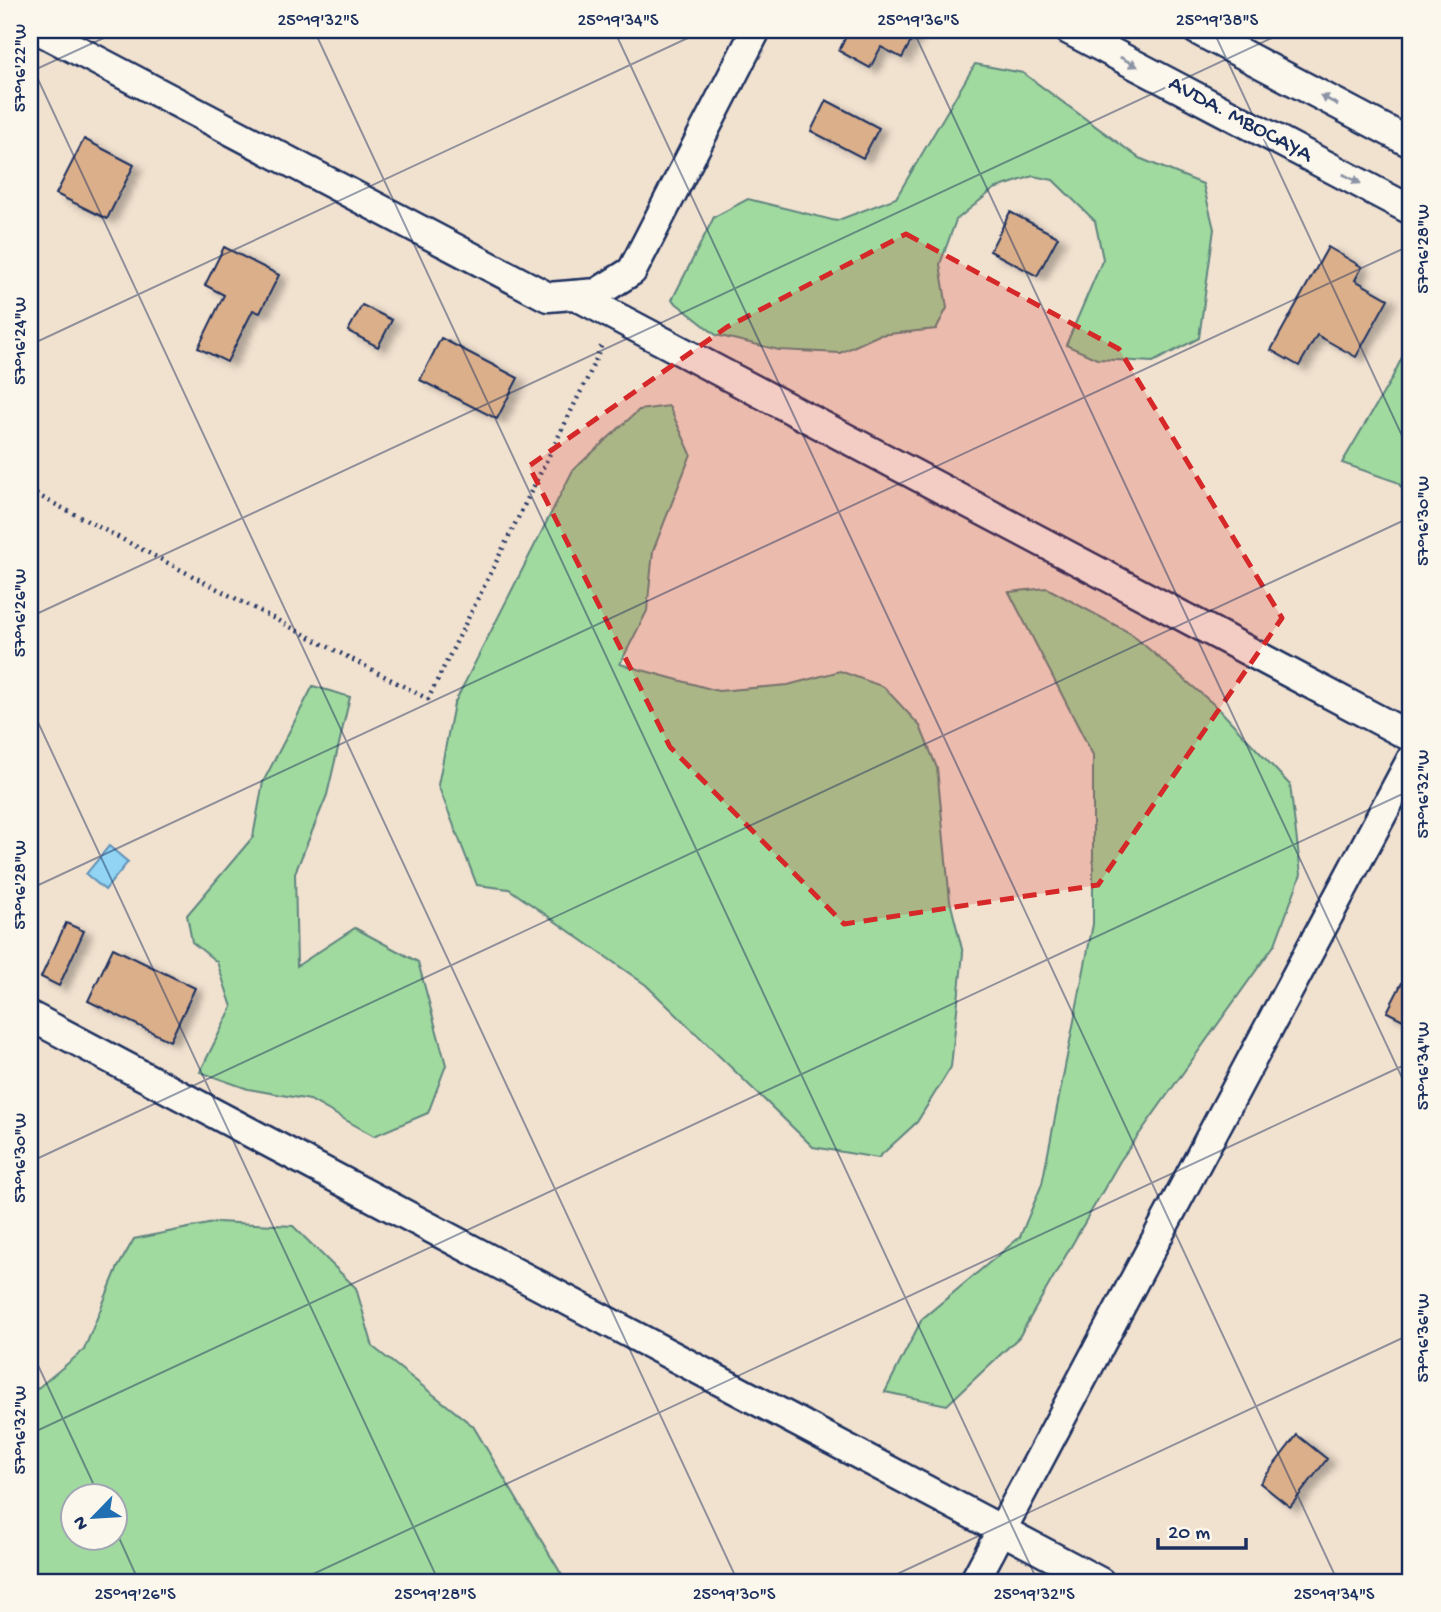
<svg xmlns="http://www.w3.org/2000/svg" width="1441" height="1612" viewBox="0 0 1441 1612" font-family="'Gochi Hand',sans-serif">
<style>
.green{fill:#a1da9f;stroke:#5e847e;stroke-width:2;fill-rule:evenodd}
.water{fill:#91d4f3;stroke:#6292b7;stroke-width:2}
.building{fill:#daaf8a;stroke:#1b2f5e;stroke-width:2;filter:url(#shadow)}
.lines{fill:none;stroke-linecap:round;stroke-linejoin:round}
.street-casing{stroke:#1b2f5e;stroke-width:33}
.path{stroke:#1b2f5e;stroke-width:4.5;stroke-dasharray:2 5;stroke-linecap:butt}
.street{stroke:#fbf7ec;stroke-width:28}
.oneway{fill:#8b93a5}
.marked{fill:#d62828;fill-opacity:0.2;stroke:#d62828;stroke-width:5;stroke-dasharray:14 9;stroke-linejoin:round}
.ticks{fill:none;stroke:#1b2f5e;stroke-width:2;stroke-opacity:0.45}
.labels{text-anchor:middle;dominant-baseline:central;stroke-width:6;stroke-linejoin:round;paint-order:stroke}
.street-label{font-size:23px;fill:#1b2f5e;stroke:#fbf7ec}
.neatline{fill:none;stroke:#1b2f5e;stroke-width:2.5}
.ticks-label{font-size:18px;text-anchor:middle;fill:#1b2f5e}
</style>
<defs>
<filter id="shadow"><feDropShadow dx="8" dy="4.5" stdDeviation="3.5" flood-color="#0004"/></filter>
</defs>
<rect width="100%" height="100%" fill="#f1e1cf"/>
<filter id="ink" filterUnits="userSpaceOnUse"><feTurbulence type="fractalNoise" baseFrequency=".0143" numOctaves="2"/><feDisplacementMap in="SourceGraphic" scale="14" xChannelSelector="R" yChannelSelector="G"/><feConvolveMatrix kernelMatrix="1 2 1 2 8 2 1 2 1" color-interpolation-filters="sRGB"/></filter>
<g filter="url(#ink)">
<g class="green">
<polygon points="975,64 1023,73 1139,158 1203,184 1214,229 1199,338 1153,362 1097,359 1066,345 1103,259 1095,221 1053,180 1033,176 994,189 956,220 940,264 947,308 936,329 879,335 840,353 779,350 716,335 672,300 714,217 748,199 836,221 896,198"/>
<polygon points="1411,339 1411,498 1397,482 1342,463 1391,380"/>
<polygon points="669,406 691,454 653,551 647,611 620,664 718,691 788,685 840,671 884,687 920,726 937,768 950,901 963,953 951,1067 917,1122 878,1158 813,1147 646,985 509,889 477,885 438,785 454,704 573,470 639,410"/>
<polygon points="1047,588 1130,633 1218,708 1290,785 1301,874 1275,944 1120,1161 1019,1337 947,1405 885,1392 922,1319 1020,1237 1042,1184 1093,924 1093,755 1009,592"/>
<polygon points="313,686 350,697 327,795 295,873 297,966 355,928 418,962 446,1065 428,1113 374,1136 310,1100 248,1089 200,1072 232,1007 217,962 192,942 187,915 253,837 263,782"/>
<path d="M218,1222L293,1226L356,1288L373,1347L473,1426L566,1582H30V1399L33,1392L84,1350L117,1269L134,1239ZM116,1496V1538H74V1496Z"/>
</g>
<polygon class="water" points="109,846 128,862 105,890 86,874"/>
<g class="building">
<polygon points="849,30 917,30 902,58 881,47 870,68 839,51"/>
<polygon points="826,100 879,128 863,158 811,131"/>
<polygon points="84,139 134,165 107,219 56,194"/>
<polygon points="1010,212 1058,237 1037,276 990,251"/>
<polygon points="224,247 279,275 260,313 253,310 227,362 198,348 224,295 205,285"/>
<polygon points="1328,247 1362,267 1355,280 1388,299 1356,357 1317,335 1299,366 1271,350"/>
<polygon points="362,305 392,320 378,347 348,331"/>
<polygon points="441,338 518,378 497,419 420,380"/>
<polygon points="66,923 84,931 59,986 41,977"/>
<polygon points="113,948 195,988 170,1041 88,1001"/>
<polygon points="1411,965 1411,1024 1387,1012"/>
<polygon points="1297,1435 1327,1459 1290,1507 1260,1483"/>
</g>
<g class="lines">
<defs>
<g id="street">
<polyline points="39,30 548,297 597,293 632,271 756,30"/>
<polyline points="1069,30 1411,210"/>
<polyline points="1197,30 1411,143"/>
<polyline points="575,295 1411,737"/>
<polyline points="30,1016 1100,1582"/>
<polyline points="974,1582 1411,760"/>
</g>
</defs>
<use href="#street" class="street-casing"/>
<polyline class="path" points="30,491 428,699 589,375 603,342"/>
<use href="#street" class="street"/>
</g>
<defs><path id="oneway-solid" d="M-6-.8H1V-3.2L6.5 0L1 3.2V.8H-6Z" transform="scale(1.75)"/></defs>
<g class="oneway">
<use href="#oneway-solid" transform="translate(1129 62) rotate(28)"/>
<use href="#oneway-solid" transform="translate(1329 100) rotate(-152)"/>
<use href="#oneway-solid" transform="translate(1352 179) rotate(28)"/>
</g>
</g>
<path class="marked" d="M906,234L1119,349L1282,618L1098,885L844,924L670,747L529,466L727,327Z"/>
<path class="ticks" d="M314,30L1038,1582M614,30L1338,1582M913,30L1411,1097M1213,30L1411,455M30,62L738,1582M30,72L121,30M30,345L705,30M30,617L1289,30M30,705L439,1582M30,889L1411,245M30,1162L1411,517M30,1348L99,1496M30,1434L1411,790M116,1531L139,1582M296,1582L1411,1062M880,1582L1411,1334"/>
<g class="labels">
<g class="street-label">
<text transform="translate(1240 120) rotate(28)">AVDA. MBOCAYA</text>
</g>
</g>
<rect width="1441" height="1612" fill="none" stroke="#fbf7ec" stroke-width="77"/>
<g transform="translate(94 1517) rotate(245)"><circle r="33" fill="#fbf7ec" stroke="#a1a7b3" stroke-width="2"/>
<path d="M0-5L12 26L0 18L-12 26Z" fill="#1f6fb2"/>
<text y="-10" font-size="19" font-weight="bold" text-anchor="middle" fill="#1b2f5e">N</text>
</g>
<path d="M1158 1538v10h88v-10" fill="none" stroke="#1b2f5e" stroke-width="3.5"/>
<text x="1168" y="1538" font-size="21" fill="#1b2f5e" stroke="#fbf7ec" stroke-width="5" paint-order="stroke">20 m</text>
<rect x="38" y="38" width="1364" height="1536" class="neatline"/>
<g class="ticks-label">
<text x="318" y="25">25°19'32"S</text>
<text x="618" y="25">25°19'34"S</text>
<text x="918" y="25">25°19'36"S</text>
<text x="1217" y="25">25°19'38"S</text>
<text transform="translate(19 68) rotate(-90)" y="6">57°16'22"W</text>
<text transform="translate(1422 249) rotate(-90)" y="6">57°16'28"W</text>
<text transform="translate(19 341) rotate(-90)" y="6">57°16'24"W</text>
<text transform="translate(1422 521) rotate(-90)" y="6">57°16'30"W</text>
<text transform="translate(19 613) rotate(-90)" y="6">57°16'26"W</text>
<text transform="translate(1422 794) rotate(-90)" y="6">57°16'32"W</text>
<text transform="translate(19 885) rotate(-90)" y="6">57°16'28"W</text>
<text transform="translate(1422 1066) rotate(-90)" y="6">57°16'34"W</text>
<text transform="translate(19 1158) rotate(-90)" y="6">57°16'30"W</text>
<text transform="translate(1422 1338) rotate(-90)" y="6">57°16'36"W</text>
<text transform="translate(19 1430) rotate(-90)" y="6">57°16'32"W</text>
<text x="135" y="1599">25°19'26"S</text>
<text x="435" y="1599">25°19'28"S</text>
<text x="734" y="1599">25°19'30"S</text>
<text x="1034" y="1599">25°19'32"S</text>
<text x="1334" y="1599">25°19'34"S</text>
</g>
</svg>
